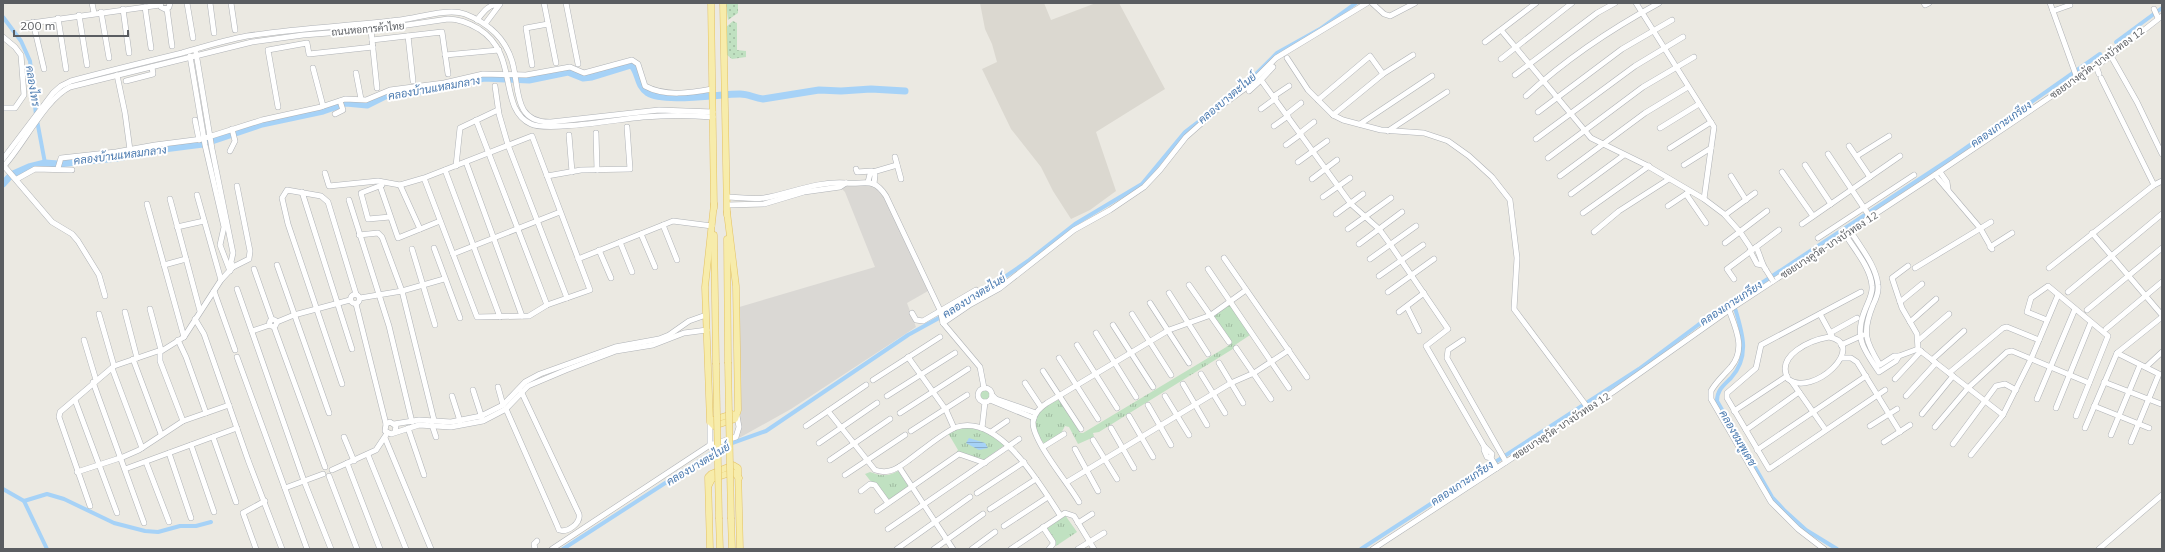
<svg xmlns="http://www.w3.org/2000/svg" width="2165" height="552" viewBox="0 0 2165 552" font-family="Mulish,Sarabun,sans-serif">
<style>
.industrial{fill:#dad8d4}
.education{fill:#dbd8d0}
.grass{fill:url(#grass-dots)}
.park{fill:url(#park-tufts)}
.water{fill:url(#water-rules)}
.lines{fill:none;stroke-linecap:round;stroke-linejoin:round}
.canal{stroke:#a6d2f7;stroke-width:4}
.river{stroke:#a6d2f7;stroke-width:7}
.minor-casing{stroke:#afb2b6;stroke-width:6}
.major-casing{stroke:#e4c262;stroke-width:7}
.minor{stroke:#fff;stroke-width:5}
.major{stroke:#f7ecab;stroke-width:6}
.minor-bridge-casing{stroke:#afb2b6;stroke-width:6;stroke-linecap:butt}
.major-bridge-casing{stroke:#e4c262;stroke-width:7;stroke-linecap:butt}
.minor-bridge{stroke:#fff;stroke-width:5}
.major-bridge{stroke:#f7ecab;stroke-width:6}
.labels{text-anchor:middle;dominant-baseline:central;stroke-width:4;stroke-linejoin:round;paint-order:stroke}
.street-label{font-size:10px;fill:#5a5d61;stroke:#fff}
.water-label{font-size:11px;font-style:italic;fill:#4979af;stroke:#fff}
</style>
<defs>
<pattern id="grass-dots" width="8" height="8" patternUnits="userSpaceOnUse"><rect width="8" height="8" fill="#c0e1c1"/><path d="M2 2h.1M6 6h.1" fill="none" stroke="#9fbaa0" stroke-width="1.8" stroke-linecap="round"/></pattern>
<pattern id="park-tufts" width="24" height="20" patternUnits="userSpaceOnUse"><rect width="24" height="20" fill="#c0e1c1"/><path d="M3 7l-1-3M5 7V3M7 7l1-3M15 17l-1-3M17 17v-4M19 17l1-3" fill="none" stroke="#9fbaa0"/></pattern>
<pattern id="water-rules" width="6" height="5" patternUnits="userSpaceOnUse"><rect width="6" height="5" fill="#a6d2f7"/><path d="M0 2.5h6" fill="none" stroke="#8aaecb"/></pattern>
</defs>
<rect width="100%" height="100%" fill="#ebe9e2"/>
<polygon class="industrial" points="861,182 874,184 883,195 928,291 907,303 916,327 791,409 739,438 736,308 875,267 845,192 840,187"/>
<polygon class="education" points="980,3 1044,3 1051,20 1096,3 1119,3 1165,89 1096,132 1116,191 1090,210 1071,219 1053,191 1041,167 1011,129 982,69 997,62 992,44 985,29"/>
<g class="grass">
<polygon points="726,3 738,3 738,13 728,20"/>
<polygon points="733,21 737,23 737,50 746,51 746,57 732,59 727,55 726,27"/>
</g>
<g class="park">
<path d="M1230,305L1250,335L1235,345L1236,347L1099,432L1093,433L1094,437L1078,444L1069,427L1065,426L1059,437L1045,445L1038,435L1035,423C1039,409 1048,404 1060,399L1080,433H1083L1228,346L1230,344L1213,316Z"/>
<circle cx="985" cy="395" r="7"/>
<polygon points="968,426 983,429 1006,444 981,462 956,453 958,450 948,433 953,429"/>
<path d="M898,471L909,487L887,502L865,474L870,472C881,476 887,477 898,471Z"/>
<polygon points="1065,515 1077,532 1056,546 1045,530"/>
</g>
<polygon class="water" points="969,438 985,443 988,448 979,450 966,443"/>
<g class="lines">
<g class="canal">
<polyline points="3,17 21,41 30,61 36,115 45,163"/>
<polyline points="2116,42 2162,8"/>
<polyline points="1229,97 1250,80 1277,53 1320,29 1356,3"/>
<path d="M1734,305C1742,331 1751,356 1731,378C1723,386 1717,390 1717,401L1772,497L1785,511L1806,530L1837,549"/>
<polyline points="3,489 24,501 47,494 64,499 114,523 145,531 158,532 180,526 196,526 211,522"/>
<polyline points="24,501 47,549"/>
<polyline points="563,549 721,447 766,431 908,335 968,302 1028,261 1075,224 1142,184 1185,132 1215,109"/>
<polyline points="1361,549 1639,369 1698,325 1953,157 2100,54"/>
</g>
<path class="river" d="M3,184L11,175L29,167L45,163L58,164L117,158L156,150L203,144L262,124L323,111L346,103L367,105L389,94L432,90L484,78L529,80L568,72L583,78L592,77L631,65C639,71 636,85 648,93C662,103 721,94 740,94C749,94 754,98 763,99L819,90L841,91L871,89L905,91"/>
<defs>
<g id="minor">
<polyline points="92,3 94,13"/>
<polyline points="160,3 161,7 165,9 169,7 170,3"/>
<polyline points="187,3 193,38"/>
<polyline points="210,3 214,33"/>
<polyline points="231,3 235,30"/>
<polyline points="544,3 556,63"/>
<polyline points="566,3 578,64"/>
<polyline points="1372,3 1384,14 1390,16 1415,3"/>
<polyline points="1636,3 1714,127 1704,199"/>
<polyline points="1924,3 1925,5 1929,3"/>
<polyline points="2050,3 2077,78"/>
<polyline points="145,7 151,48"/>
<polyline points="123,9 129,53"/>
<polyline points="167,9 172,46"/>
<polyline points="2154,9 2158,18"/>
<polyline points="2053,11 2070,5"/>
<polyline points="101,12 109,58"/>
<polyline points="79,15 87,65"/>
<polyline points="58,18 66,69"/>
<path d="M477,20C484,11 489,4 500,4L485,24"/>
<polyline points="33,22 44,69"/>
<polyline points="24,24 160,5"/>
<polyline points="371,30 377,88"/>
<polyline points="1501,30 1591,138 1646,165 1704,199 1724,214 1740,232 1752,250"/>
<polyline points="408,36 413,81"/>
<polyline points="3,37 15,47 21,55 24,95 15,108 3,108"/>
<polyline points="372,40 442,32 448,74"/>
<polyline points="1485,42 1536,3"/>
<polyline points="196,53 212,149 233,253 231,262 233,267"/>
<polyline points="445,55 499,50"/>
<polyline points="190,56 205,145 224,227 220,245 230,271"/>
<polyline points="2111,56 2137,102 2162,154"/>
<polyline points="1287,58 1308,90 1333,115 1343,120 1381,130 1424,133 1448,141 1469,156 1492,177 1510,200 1517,258 1514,309 1588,408"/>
<polyline points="1501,59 1572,3"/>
<polyline points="532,65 526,28 548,24"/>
<polyline points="2096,66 2099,74"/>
<polyline points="1273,67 1261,80 1351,204 1379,229 1390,244 1448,329 1426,346 1484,446 1492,454 1491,458 1497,468"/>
<polyline points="313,68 323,106"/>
<polyline points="356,73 361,99"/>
<polyline points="117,75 125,113 130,150"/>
<polyline points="1515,75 1597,13 1615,3"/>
<polyline points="2101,78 2154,185"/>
<polyline points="126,81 153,74 152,67"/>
<polyline points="495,86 499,114 508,145 567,298"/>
<polyline points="1249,91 1261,80"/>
<polyline points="1274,96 1289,86"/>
<path d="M1526,96C1566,59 1611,29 1659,3"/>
<polyline points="1318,100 1370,56 1383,74"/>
<polyline points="278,107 268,50 307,43 309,54 373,47"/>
<polyline points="1261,109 1276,98"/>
<polyline points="1538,112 1622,49 1672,20"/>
<polyline points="335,114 343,110 340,101"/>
<polyline points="1287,114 1301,103"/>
<polyline points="1333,115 1383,74 1413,55"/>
<polyline points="195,120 199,140"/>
<polyline points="476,120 547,305"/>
<polyline points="1360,124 1432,76"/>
<polyline points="1274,126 1288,116"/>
<polyline points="1660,128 1699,104"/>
<polyline points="1388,131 1447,92"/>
<polyline points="596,133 597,170"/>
<polyline points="1300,133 1314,122"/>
<polyline points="569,135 572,172"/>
<polyline points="1536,139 1635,66 1683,37"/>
<polyline points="1286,145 1301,134"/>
<polyline points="1849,146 1870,177"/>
<polyline points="1670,148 1711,122"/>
<polyline points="230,151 235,141 232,129"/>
<polyline points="1828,154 1870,217"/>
<polyline points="1857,156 1889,136"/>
<polyline points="895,157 901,179"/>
<polyline points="1548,158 1643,87 1694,57"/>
<path d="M3,159L53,93L61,86L71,81C108,71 145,62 182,53C203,47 225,40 247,36C297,28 349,26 400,20C418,18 448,8 465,14C488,23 505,38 512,61C520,87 512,123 551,122L659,110L713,112"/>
<polyline points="466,162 522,316"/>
<polyline points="1298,162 1327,141"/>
<polyline points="1684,165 1711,148"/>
<polyline points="1805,165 1831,204"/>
<polyline points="4,166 52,222 72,234 78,241 99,275 105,296"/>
<polyline points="456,166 460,128 498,110"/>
<path d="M3,167C23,146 45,99 70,87L252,42L303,35L380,29L448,19C460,19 469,23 479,29C520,55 497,108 531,124C548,132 619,119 643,117C666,115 690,115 713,117"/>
<path d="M58,168L61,158L116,152L155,145L202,139L262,120L321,107L345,99L366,100L390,90L444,83L483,74L526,75L570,67L584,73L632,60L638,64L645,86C665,97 691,93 712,89"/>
<polyline points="856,169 857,172 872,171"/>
<polyline points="445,170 500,317"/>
<polyline points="873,172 897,165"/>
<polyline points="1782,172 1813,216"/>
<polyline points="1940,172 1947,182 1948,189"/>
<polyline points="325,173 329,186 378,181 400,185 424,178 532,136 590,290 547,305 529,316 477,317 424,178"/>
<polyline points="1935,175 1980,228 1992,249"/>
<polyline points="547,176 581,170 630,169 627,127"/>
<polyline points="1560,176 1645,113 1688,87"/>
<polyline points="1731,176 1746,200"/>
<polyline points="17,179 35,169 72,170"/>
<polyline points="1312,179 1337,160"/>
<polyline points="868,182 870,174 873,172 875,175 874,184"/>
<polyline points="382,185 361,193 368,219 390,217"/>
<polyline points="400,185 420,229"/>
<polyline points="380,186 398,238 440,221"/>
<polyline points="302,192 352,349"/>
<polyline points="1571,194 1624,155"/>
<polyline points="1686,194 1706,223"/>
<polyline points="197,195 221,280"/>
<path d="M727,197C738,197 752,200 764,198C792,193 817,181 846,183C865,185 873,176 886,196L940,310L943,323L980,367L984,388"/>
<polyline points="1323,197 1350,178"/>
<polyline points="170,199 200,311"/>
<polyline points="349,200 389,326 412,422"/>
<polyline points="147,204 184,337"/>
<polyline points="727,205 764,204 804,192 840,187 846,183"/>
<polyline points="1668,206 1689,192"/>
<polyline points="1583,213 1649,166"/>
<polyline points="1336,214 1363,194"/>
<polyline points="1725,215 1755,193"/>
<polyline points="1802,224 1900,156"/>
<polyline points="663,225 677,260"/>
<polyline points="177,227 204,221"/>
<polyline points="1348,229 1391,198"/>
<polyline points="1594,232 1619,211 1669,179"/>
<polyline points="2092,233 2162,315"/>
<polyline points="641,234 655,267"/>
<path d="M1845,234C1854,249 1871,268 1872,286C1873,294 1868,302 1865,310C1854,337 1863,349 1879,372L1896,361L1899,356H1894L1880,365C1865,341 1862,332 1873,305C1876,299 1879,292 1878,285C1876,265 1860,247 1850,230"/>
<polyline points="359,235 378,233 382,237 402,291 434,420"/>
<polyline points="1818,238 1914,175"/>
<polyline points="620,242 632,272"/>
<polyline points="1725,243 1767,211"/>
<polyline points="1359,244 1402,212"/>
<path d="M1756,247C1760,254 1761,263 1766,270"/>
<polyline points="1990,247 2012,233"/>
<polyline points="434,248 460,318"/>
<polyline points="412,249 435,325"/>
<polyline points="599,250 611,278"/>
<polyline points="1750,251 1757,264 1762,265"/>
<polyline points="453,254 560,212"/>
<polyline points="1224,258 1307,377"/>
<polyline points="578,259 673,221 712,226"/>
<polyline points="1370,259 1416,226"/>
<polyline points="164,265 186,259"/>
<polyline points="277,265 329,413"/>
<polyline points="1908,266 1892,278 1902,308 1917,334 1918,349 2003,415"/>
<polyline points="1915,268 1991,222"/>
<polyline points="2049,268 2154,185 2162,181"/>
<polyline points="254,269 272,320"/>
<polyline points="1208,269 1289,388"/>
<polyline points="1379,276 1423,245"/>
<polyline points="1734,279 1727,269 1779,230"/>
<polyline points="1189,285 1229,342"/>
<polyline points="237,289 304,481 331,549"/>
<polyline points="214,291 235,350"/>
<polyline points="1388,292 1434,259"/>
<polyline points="1861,292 1761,345 1756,368 1727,393 1727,398 1769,469 1885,390"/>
<polyline points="2068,292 2162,214"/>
<polyline points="1169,293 1208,354"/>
<circle cx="355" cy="299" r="4.5"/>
<polyline points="360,298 402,291 444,279"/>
<polyline points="1900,302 1922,284"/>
<polyline points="1150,303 1189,363"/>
<polyline points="356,304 386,424"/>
<polyline points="1407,307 1419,331"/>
<path d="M1729,310C1736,329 1746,349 1731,367C1724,375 1716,382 1711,391V399L1771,502L1798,529L1824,549"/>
<polyline points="2087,310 2162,248"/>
<polyline points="125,312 137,358"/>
<polyline points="1399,312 1424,293"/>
<polyline points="912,313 916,320 923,321 976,290"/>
<polyline points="99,314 114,366"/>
<polyline points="1132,314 1171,375"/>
<polyline points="1820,314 1832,336"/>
<polyline points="195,319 204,334 248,460 282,549"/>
<circle cx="273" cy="323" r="3.5"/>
<polyline points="2047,320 2027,312 2031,298 2048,286 2108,336 2076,416"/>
<polyline points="277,322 294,315 350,300"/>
<polyline points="1910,322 1936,299"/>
<polyline points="943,323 971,304 1000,288 1074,230 1110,210 1144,187 1160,170 1186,137 1221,106 1247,87 1276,58 1367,3"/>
<polyline points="1113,325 1153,387"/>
<polyline points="274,327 325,467"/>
<polyline points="2106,329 2162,282"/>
<polyline points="252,331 270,325"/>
<polyline points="1096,333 1136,397"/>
<polyline points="1830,333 1857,318"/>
<path d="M1829,337C1869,345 1813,398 1788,379C1775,355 1811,340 1829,337Z"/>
<polyline points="84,340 96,380"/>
<polyline points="178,340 186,357 206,413"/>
<polyline points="1463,340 1448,350 1447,358 1506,462"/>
<polyline points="1919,340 1949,314"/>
<polyline points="1077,345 1117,408"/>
<polyline points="1841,345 1863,335"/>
<polyline points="1236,348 1271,399"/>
<polyline points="1899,356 1918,349"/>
<polyline points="237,357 307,549"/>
<polyline points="908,357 946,410 954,428"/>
<polyline points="1059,358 1098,419"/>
<polyline points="1841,358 1851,358 1857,362 1900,432"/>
<polyline points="133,359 161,434"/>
<polyline points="1932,360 1964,331"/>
<polyline points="1219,363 1243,403"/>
<polyline points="2146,367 2162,352"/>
<polyline points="112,368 142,448"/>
<polyline points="1043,371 1081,429"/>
<polyline points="1949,373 2003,328 2007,327 2039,340"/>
<polyline points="1201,374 1225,413"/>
<polyline points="1895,379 1921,351"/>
<polyline points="873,380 940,337"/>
<polyline points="93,382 144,523"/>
<polyline points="1792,382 1825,429"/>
<polyline points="2104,382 2161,404"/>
<polyline points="1025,383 1041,407"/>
<polyline points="342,384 288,224 282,198 287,190 321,196 328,202 356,294"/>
<polyline points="1183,384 1207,425"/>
<polyline points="498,387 503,405"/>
<circle cx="985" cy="395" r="7"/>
<polyline points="473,390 482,418"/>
<polyline points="992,395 996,399 1036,413"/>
<polyline points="452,396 460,421"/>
<polyline points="887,396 955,353"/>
<polyline points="1165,396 1189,435"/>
<polyline points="1906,396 1936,363"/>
<polyline points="2037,399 2075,309"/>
<polyline points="75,400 117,513"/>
<polyline points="990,400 1034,418"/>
<polyline points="1148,405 1171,445"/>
<polyline points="2094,406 2149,428"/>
<polyline points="2056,408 2091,322"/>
<path d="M506,409L557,525L559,530C568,533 581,523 579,514L521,391"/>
<path d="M828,411L875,470C889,475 898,468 909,460C920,452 945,431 957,427C1000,414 1041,486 1060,515"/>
<polyline points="1734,411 1787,376"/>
<polyline points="900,413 968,369"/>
<polyline points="1922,414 1953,376"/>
<polyline points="1129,416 1153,457"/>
<polyline points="183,421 160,361 160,352 184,337 221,280 233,267 249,259 250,251 237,186"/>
<polyline points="710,422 710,445"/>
<polyline points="394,424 419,420 451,422 481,416 503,405 525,382 540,374 615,347 659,339 669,335 689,321 706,315"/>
<polyline points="432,425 436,437"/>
<polyline points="806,426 866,385"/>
<polyline points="1870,426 1897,409"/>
<polyline points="1935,427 1968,388 2007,352 2012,351 2089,383"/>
<polyline points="408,428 424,475"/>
<polyline points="982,428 985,402"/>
<polyline points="1111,428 1134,468"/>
<polyline points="2085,428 2117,353"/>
<polyline points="1746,430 1799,392"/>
<polyline points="911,431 967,395"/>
<polyline points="395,432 396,426 390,422 386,424 385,431 391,434 419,425 451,427 483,421 506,409 528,386 566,370 616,351 653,345 684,333 707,330"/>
<polyline points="991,432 1007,421"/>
<polyline points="2111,435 2140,365"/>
<polyline points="213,437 236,502"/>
<polyline points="344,437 354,461"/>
<polyline points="385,438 431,549"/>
<polyline points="1093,440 1117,479"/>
<polyline points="1884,442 1910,425"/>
<polyline points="2131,442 2159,374 2117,353 2162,317"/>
<polyline points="819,443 877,403"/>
<polyline points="1953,444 1996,386 2005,384 2016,390"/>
<polyline points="191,445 214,512"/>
<polyline points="1484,446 1484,450 1487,457 1491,458"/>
<polyline points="1043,447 1064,434"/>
<polyline points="1075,449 1098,491"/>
<polyline points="1757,450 1866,376"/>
<polyline points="169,453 191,518"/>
<polyline points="368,455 406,549"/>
<polyline points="1971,455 2003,415 2031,359 2058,295"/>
<polyline points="830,460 890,419"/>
<polyline points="146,462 169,522"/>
<polyline points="347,463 380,549"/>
<polyline points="899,467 953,549"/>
<polyline points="125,469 237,428"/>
<polyline points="332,470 376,450 386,435"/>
<polyline points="77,472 123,457 139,450 183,421 229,405"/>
<polyline points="845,475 905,435"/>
<polyline points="329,476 357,549"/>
<polyline points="1067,482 1231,383 1254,373 1289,350"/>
<polyline points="285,488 323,474"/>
<polyline points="861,491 870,484 875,485 888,503"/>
<polyline points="977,493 1024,462"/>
<path d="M1079,502C1069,484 1032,441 1033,422C1034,413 1040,408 1047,403L1169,330L1211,315L1246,290"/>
<polyline points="90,506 59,417 60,412 114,366 161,350 150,309"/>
<polyline points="990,509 1036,479"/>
<polyline points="877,511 959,454 985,463"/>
<polyline points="1078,523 1092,514"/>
<polyline points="1004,526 1048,497"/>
<polyline points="1043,527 1053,542 1053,544 1049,549"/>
<polyline points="888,529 1019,439"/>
<polyline points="256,549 243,513 265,501"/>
<polyline points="535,549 534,544 537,541"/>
<polyline points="552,549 710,445 736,437 739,427 737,416"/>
<polyline points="897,549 970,497"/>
<polyline points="934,549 983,514"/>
<polyline points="972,549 995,532"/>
<polyline points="1011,549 1065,513 1074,516 1094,549"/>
<polyline points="1078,549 1104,533"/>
<polyline points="1373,549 1613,392 1729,310 1927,180 2111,56 2162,16"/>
<polyline points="2099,549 2162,495"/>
</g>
<g id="major">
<polyline points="711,3 714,208"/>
<polyline points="723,3 727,215"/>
<polyline points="714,204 705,287 710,422 714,426 735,419 738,410 736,286 727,212"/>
<polyline points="714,235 716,363"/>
<polyline points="727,239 728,362"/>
<polyline points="712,420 732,414"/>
<polyline points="709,485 712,479 733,472 739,478"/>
<polyline points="719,519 720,549"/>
<polyline points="731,519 732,549"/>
<polyline points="710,549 708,477 711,474 733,465 738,468 740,549"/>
</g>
</defs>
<use href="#minor" class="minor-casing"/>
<use href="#major" class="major-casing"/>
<use href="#minor" class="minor"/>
<use href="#major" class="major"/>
<defs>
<polyline id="minor-bridge" points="1766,270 1773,281"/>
<g id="major-bridge">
<polyline points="728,362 731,519"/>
<polyline points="716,363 719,519"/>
</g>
</defs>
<use href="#minor-bridge" class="minor-bridge-casing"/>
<use href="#major-bridge" class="major-bridge-casing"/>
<use href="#minor-bridge" class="minor-bridge"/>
<use href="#major-bridge" class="major-bridge"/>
</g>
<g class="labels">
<g class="street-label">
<text transform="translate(368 29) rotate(-5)">ถนนหอการค้าไทย</text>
<text transform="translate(2097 63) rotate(-36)">ซอยบางคูวัด-บางบัวทอง 12</text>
<text transform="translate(1829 245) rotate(-33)">ซอยบางคูวัด-บางบัวทอง 12</text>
<text transform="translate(1561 426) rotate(-33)">ซอยบางคูวัด-บางบัวทอง 12</text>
</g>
<g class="water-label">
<text transform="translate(33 86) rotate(81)">คลองไทร</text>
<text transform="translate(434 88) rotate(-10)">คลองบ้านแหลมกลาง</text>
<text transform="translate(1227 98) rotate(-40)">คลองบางตะไนย์</text>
<text transform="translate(2001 124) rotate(-35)">คลองเกาะเกรียง</text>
<text transform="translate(120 155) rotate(-7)">คลองบ้านแหลมกลาง</text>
<text transform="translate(974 296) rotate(-32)">คลองบางตะไนย์</text>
<text transform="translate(1731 303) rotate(-33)">คลองเกาะเกรียง</text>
<text transform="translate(1738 438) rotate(60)">คลองชมพูเดช</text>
<text transform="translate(698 464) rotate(-31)">คลองบางตะไนย์</text>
<text transform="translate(1462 483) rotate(-33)">คลองเกาะเกรียง</text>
</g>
</g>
<rect width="2165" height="552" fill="none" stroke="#5a5d61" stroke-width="8"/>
<path d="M14 30v6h114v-6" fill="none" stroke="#5a5d61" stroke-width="2"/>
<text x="20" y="30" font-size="12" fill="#5a5d61" stroke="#ffffff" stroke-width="3" paint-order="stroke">200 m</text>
</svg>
